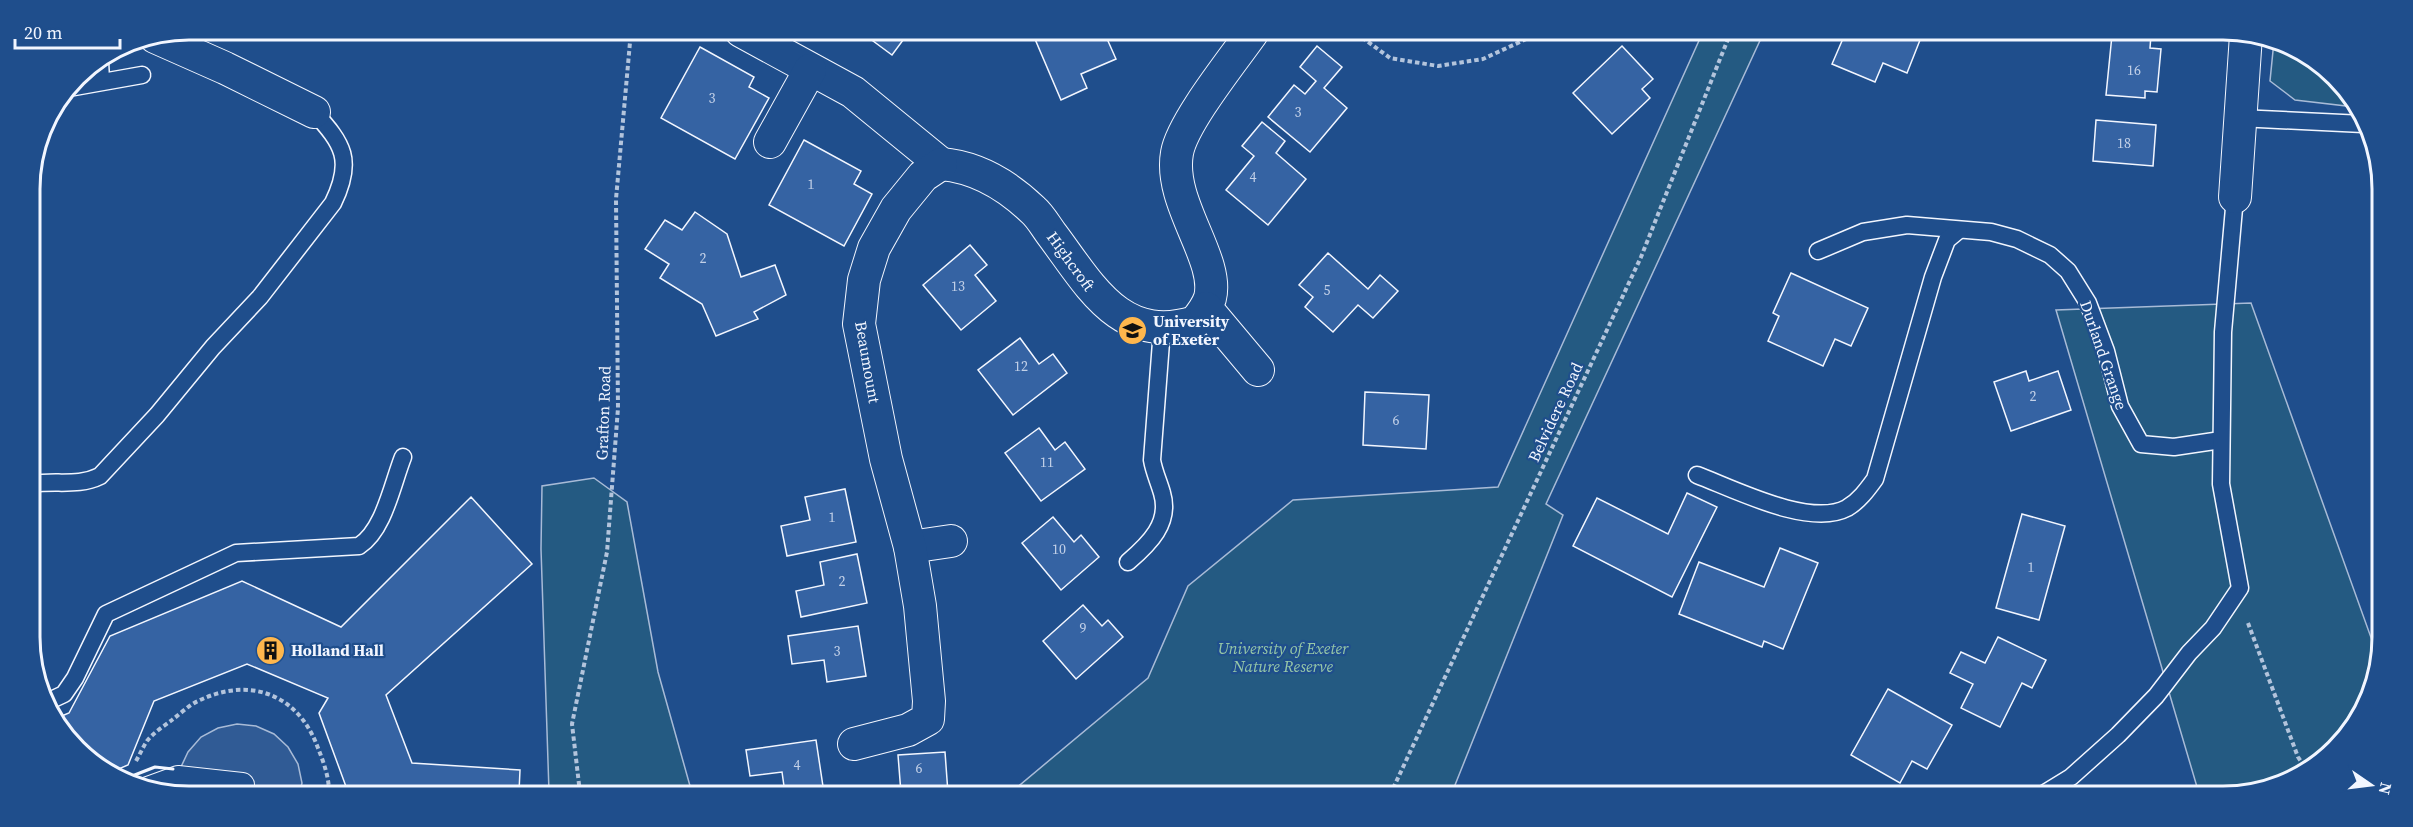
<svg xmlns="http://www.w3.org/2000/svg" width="2413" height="827" viewBox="0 0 2413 827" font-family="'Source Serif 4',serif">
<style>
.green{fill:#245a82;stroke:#a8bbd7;stroke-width:1.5}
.parking{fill:#305b95;stroke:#a8bbd7;stroke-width:1.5}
.building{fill:#3563a3;stroke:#f2f6ff;stroke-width:1.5}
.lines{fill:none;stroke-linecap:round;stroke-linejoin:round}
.service-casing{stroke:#f2f6ff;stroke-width:19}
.pedestrian-casing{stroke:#f2f6ff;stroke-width:26}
.minor-casing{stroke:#f2f6ff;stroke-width:34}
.path{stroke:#b3c4dc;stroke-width:4;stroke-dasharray:4.5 3;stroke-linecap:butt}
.service{stroke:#1f4e8c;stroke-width:16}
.pedestrian{stroke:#1f4e8c;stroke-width:24}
.minor{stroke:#1f4e8c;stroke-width:32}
.wall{stroke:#f2f6ff;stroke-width:3}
.labels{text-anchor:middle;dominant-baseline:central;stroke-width:4.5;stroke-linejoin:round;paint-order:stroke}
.number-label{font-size:14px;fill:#c3d1e8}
.street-label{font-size:16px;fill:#f2f6ff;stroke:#1f4e8c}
.poi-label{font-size:16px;font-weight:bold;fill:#f2f6ff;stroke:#1f4e8c;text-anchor:start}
.park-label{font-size:16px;font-style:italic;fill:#97c8a6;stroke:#1f4e8c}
.rim{fill:none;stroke:#f2f6ff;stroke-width:3}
</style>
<rect width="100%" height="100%" fill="#1f4e8c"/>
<g class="green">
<polygon points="1702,34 1763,34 1546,504 1563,515 1451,795 1009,794 1148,678 1188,586 1293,500 1498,487"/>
<polygon points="2274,41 2343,84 2355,107 2295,100 2270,81"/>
<polygon points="2251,303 2378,657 2377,679 2356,726 2321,764 2233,797 2200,797 2056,310"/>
<polygon points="594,478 627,502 658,672 692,793 549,792 541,549 542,486"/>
</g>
<polygon class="parking" points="237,724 256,726 274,734 288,747 298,764 302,783 300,792 179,792 180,769 188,752 201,737 218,728"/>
<g class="building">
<polygon points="861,32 909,32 892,55"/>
<polygon points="1050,32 1104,32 1116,59 1081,74 1087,88 1061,100 1035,39"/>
<polygon points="1845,34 1922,35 1907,73 1883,63 1875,82 1832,64"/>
<polygon points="2112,35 2151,35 2150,48 2161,49 2157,92 2145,91 2145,98 2106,95"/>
<polygon points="1317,46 1342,67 1324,88 1347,108 1310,152 1268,117 1294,85 1305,94 1316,81 1300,67"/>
<polygon points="1622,46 1653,79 1642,89 1650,98 1612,134 1573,93"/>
<polygon points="700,47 754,77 749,87 769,98 735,159 661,118"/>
<polygon points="2096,120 2156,125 2153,166 2093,161"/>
<polygon points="1262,122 1285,141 1276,153 1306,179 1268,225 1226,190 1254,156 1242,146"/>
<polygon points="804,140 861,171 854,184 872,194 844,246 769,205"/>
<polygon points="695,212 727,234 741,277 775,265 786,295 754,312 758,319 716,336 702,304 660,278 669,264 645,249 665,220 682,230"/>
<polygon points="970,245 987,265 975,275 996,301 961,330 923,285"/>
<polygon points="1328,253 1368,289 1380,275 1398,291 1373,318 1358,305 1333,332 1305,307 1313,297 1299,285"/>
<polygon points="1791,273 1868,308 1851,346 1835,339 1823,366 1768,341 1779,316 1773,313"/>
<polygon points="1020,338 1039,364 1053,354 1067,373 1013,415 978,370"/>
<polygon points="2026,371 2029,381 2058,371 2071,410 2011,431 1994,382"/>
<polygon points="1365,392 1429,395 1426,449 1363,445"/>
<polygon points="1039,428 1055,450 1065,442 1085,469 1041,501 1005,453"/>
<polygon points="845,489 856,542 787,556 781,526 810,520 805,497"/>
<polygon points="1687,493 1717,507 1672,597 1573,546 1597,498 1668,534"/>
<polygon points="471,497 532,564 386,695 412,763 520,770 519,792 348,792 319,713 328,698 247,664 154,701 128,765 114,771 70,743 57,718 69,713 110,636 242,581 341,627"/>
<polygon points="2022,514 2065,526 2039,620 1996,608"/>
<polygon points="1053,517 1074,542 1081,535 1099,557 1061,590 1022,543"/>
<polygon points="1780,548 1818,563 1783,649 1764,641 1762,647 1679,614 1699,562 1764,587"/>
<polygon points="857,554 867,603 801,617 796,591 824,585 820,562"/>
<polygon points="1083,605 1102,626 1108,620 1123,637 1076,679 1043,641"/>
<polygon points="858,626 866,676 827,682 824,660 792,664 788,636"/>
<polygon points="1998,637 2046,660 2032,688 2022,683 2000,727 1961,708 1973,684 1950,673 1961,652 1985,663"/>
<polygon points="1888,689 1952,725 1927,769 1912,761 1900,783 1851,755"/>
<polygon points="816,740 824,793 785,793 782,772 750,776 746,750"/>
<polygon points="945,752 948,793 901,793 898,755"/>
<polygon points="887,788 888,793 839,793 839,792"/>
</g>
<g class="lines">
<defs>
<g id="service">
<polyline points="100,61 101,81"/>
<polyline points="69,88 142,75"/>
<polyline points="2239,118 2363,124"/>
<polyline points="1818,251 1863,232 1907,225 1991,232 2017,239 2050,255 2068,271 2088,303 2106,351 2120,406 2141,444 2174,447 2221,440"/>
<path d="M1697,475C1734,489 1810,528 1847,508C1859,501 1867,490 1875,479L1933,277L1947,240L1959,230"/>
<path d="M32,484C56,480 78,487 100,476L157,415L213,347L260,297L333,203C354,160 343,144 314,112"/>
<path d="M1128,562C1149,544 1171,523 1162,493C1159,482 1154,472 1152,460L1162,329"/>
<path d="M49,701L64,694L75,678L106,614L236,553L359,546C384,530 392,485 403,457"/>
<polyline points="2040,796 2071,777 2118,735 2156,696 2189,653 2213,628 2240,588 2221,484 2223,332 2235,197"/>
</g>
<polyline id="pedestrian" points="145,790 178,778 242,785"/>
<g id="minor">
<polyline points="741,31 853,92 941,164"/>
<polyline points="155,37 225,68 314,112"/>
<polyline points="770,142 810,70"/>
<path d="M941,164C977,167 1007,185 1033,210C1041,217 1046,227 1053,236C1091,287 1121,345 1195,322C1201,315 1207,307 1210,298C1220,259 1168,203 1177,153C1182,123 1233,60 1252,33"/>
<polyline points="2235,197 2246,35"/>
<polyline points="1206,308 1258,370"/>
<polyline points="910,547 951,541"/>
<polyline points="854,744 908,730 928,719 929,701 920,606 910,547 886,459 859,324 864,280 874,248 896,209 923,176 941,164"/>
</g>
</defs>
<use href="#service" class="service-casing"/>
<use href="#pedestrian" class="pedestrian-casing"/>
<use href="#minor" class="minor-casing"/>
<g class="path">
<polyline points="1356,33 1390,58 1438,66 1483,59 1537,34"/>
<polyline points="2248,623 2298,757 2306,769"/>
<path d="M136,761C140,754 143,747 147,741C153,733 164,726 172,720C180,714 189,705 198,701C247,677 295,692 316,743C322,758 329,775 329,792"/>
<polyline points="580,793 572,724 607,552 618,408 616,199 631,31"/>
<polyline points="1390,795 1641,257 1730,34"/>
</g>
<use href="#service" class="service"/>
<use href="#pedestrian" class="pedestrian"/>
<use href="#minor" class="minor"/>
<polyline class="wall" points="127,778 155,767 173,769"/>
</g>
<defs>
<symbol id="university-disc" viewBox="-11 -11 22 22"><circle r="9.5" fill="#ffb74d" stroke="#1f4e8c"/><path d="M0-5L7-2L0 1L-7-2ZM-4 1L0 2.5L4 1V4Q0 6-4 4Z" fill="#111"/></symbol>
<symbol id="building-disc" viewBox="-11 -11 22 22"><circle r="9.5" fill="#ffb74d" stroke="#1f4e8c"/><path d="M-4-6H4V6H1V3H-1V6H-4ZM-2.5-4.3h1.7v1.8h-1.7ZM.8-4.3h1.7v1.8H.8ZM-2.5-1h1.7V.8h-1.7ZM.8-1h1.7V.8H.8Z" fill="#111"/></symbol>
</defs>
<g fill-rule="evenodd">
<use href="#university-disc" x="1116" y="314" width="33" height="33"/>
<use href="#building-disc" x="254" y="634" width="33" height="33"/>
</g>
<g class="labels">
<g class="number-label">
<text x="2134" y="70">16</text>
<text x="712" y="98">3</text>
<text x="1298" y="112">3</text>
<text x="2124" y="143">18</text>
<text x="1253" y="177">4</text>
<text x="811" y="184">1</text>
<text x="703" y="258">2</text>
<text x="958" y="286">13</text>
<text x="1327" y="290">5</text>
<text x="1021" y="366">12</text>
<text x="2033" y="396">2</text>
<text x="1396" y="420">6</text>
<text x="1047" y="462">11</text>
<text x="832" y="517">1</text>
<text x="1059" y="549">10</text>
<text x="2031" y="567">1</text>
<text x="842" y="581">2</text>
<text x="1083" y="628">9</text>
<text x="837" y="651">3</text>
<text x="797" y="765">4</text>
<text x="919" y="768">6</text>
</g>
<g class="street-label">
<text transform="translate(1071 261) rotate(54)">Highcroft</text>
<text transform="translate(2104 355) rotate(71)">Durland Grange</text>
<text transform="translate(868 362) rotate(80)">Beaumount</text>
<text transform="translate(1555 412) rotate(-65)">Belvidere Road</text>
<text transform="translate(603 413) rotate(-88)">Grafton Road</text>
</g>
<g class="poi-label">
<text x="1153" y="321">University<tspan x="1153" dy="18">of Exeter</tspan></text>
<text x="291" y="650">Holland Hall</text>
</g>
<g class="park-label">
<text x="1283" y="648">University of Exeter<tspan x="1283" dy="18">Nature Reserve</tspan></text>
</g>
</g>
<path d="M0 0H2413V827H0ZM189 40H2223A149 149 0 0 1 2372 189V637A149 149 0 0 1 2223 786H189A149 149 0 0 1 40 637V189A149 149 0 0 1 189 40Z" fill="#1f4e8c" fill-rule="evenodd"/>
<path class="rim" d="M189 40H2223A149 149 0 0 1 2372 189V637A149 149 0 0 1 2223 786H189A149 149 0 0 1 40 637V189A149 149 0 0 1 189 40Z"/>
<g transform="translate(2371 785) rotate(104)" stroke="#1f4e8c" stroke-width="4.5" paint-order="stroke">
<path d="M0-4.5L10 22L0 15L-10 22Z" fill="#f2f6ff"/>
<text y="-9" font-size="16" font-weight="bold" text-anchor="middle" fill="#f2f6ff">N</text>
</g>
<path d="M15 39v9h105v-9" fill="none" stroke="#f2f6ff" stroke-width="3"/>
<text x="24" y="39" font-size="18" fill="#f2f6ff" stroke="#1f4e8c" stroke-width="4.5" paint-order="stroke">20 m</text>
</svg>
